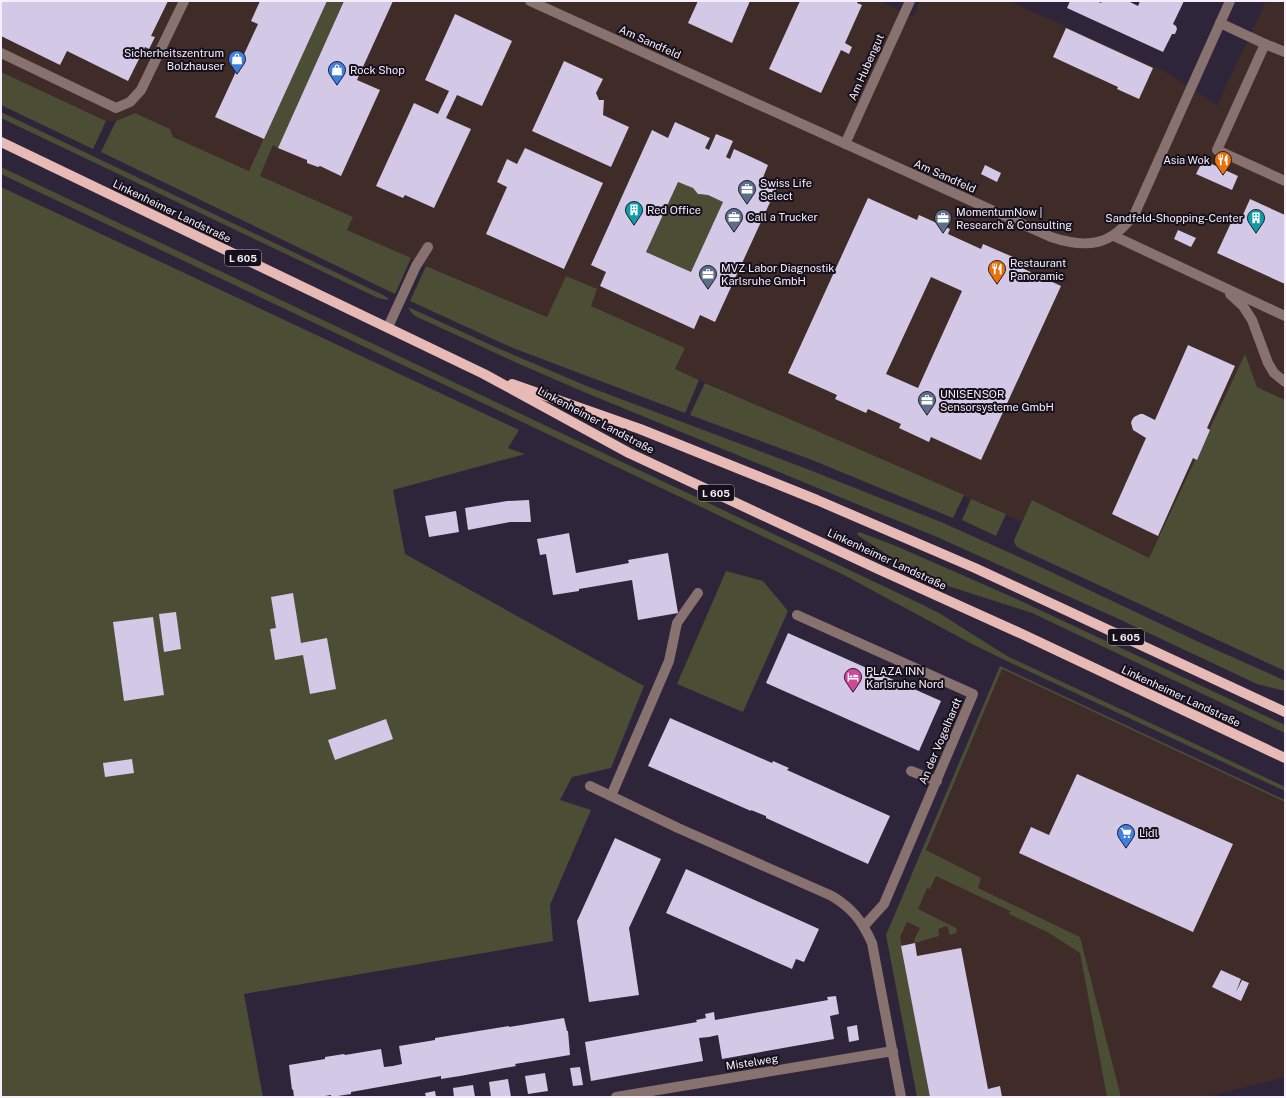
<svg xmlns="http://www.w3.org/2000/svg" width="1286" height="1098" viewBox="0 0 1286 1098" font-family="'Public Sans',sans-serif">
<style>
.commercial{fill:#3f2c28}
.green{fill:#4b4d35}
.building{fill:#d3c8e5;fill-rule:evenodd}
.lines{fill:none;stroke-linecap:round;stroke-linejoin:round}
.minor{stroke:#88726f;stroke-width:10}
.major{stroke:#e7bab5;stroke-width:10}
.labels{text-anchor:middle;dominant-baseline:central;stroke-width:4;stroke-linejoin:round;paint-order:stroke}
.shield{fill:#15101a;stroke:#b1abb9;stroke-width:1}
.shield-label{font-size:10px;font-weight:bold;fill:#f4eefd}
.street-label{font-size:11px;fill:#f4eefd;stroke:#15101a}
.poi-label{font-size:11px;fill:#f4eefd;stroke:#15101a;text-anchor:start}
</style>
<rect width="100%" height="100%" fill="#2e253b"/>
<g class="commercial">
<polygon points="1,1 880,1 913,17 920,1 1009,1 1168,73 1217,105 1266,1 1285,1 1285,400 1257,387 1245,355 1149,558 1032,500 1022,522 675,369 684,348 590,306 597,289 548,317 439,271 347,230 352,217 172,137 170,129 135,113 116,121 106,121 1,72"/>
<polygon points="1002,669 1285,802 1285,1077 1207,1097 918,1097 890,938"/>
</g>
<g class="green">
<polygon points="327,1 344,1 278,148 273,145 260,176 353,217 347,230 411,258 395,294 101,152 116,121 135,113 170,129 173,137 249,171"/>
<polygon points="1,72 106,121 93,149 1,105"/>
<polygon points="1,112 383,295 389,299 387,300 378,298 1,118"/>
<polygon points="1,167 919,603 939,613 1007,656 1189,741 1285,787 1285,791 1011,663 972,644 842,574 1,174"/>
<polygon points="678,182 693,188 700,195 708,195 723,202 691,272 646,252"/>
<polygon points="1,187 519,430 508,448 525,454 393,490 405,554 644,686 611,768 572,777 560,800 591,810 550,905 553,941 244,994 263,1097 1,1097"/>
<polygon points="426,266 547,317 566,276 597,289 591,306 685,348 675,369 699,380 685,413 513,348 410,301"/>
<polygon points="408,307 493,346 589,387 807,469 941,522 1030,562 1203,644 1279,678 1285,681 1285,691 1257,684 1121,620 937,537 584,392 517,363 415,316 411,312"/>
<path d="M1245,354L1257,387L1285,400V671L1027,552C1021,549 1014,547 1014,540L1032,500L1149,558Z"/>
<polygon points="705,383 808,427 964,495 953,518 812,460 690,415"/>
<polygon points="971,499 1006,514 996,536 962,520"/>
<polygon points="859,532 896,546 1010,596 1285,725 1285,733 1032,613 945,585 918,573 906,567 859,536 857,534"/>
<polygon points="726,571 763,581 788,611 743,712 677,684"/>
<polygon points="1000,666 1285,800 1285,802 1002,669 926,850 981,878 978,888 1080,937 1121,1097 1107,1097 1080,953 1049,933 1009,914 1010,911 936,876 930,889 927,888 918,909 956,928 957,932 956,933 950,935 947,926 938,929 939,936 915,943 914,940 920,928 907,922 900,937 930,1097 917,1097 886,935"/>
</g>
<g class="building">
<polygon points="1,1 168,1 151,36 155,37 149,49 145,47 128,81 67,51 60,65 1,36"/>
<polygon points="260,1 327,1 264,139 215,117 258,24 251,21"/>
<polygon points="344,1 393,1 357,80 380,90 341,176 320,166 318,167 307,163 307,160 278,148"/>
<polygon points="698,1 750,1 732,43 688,23"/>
<polygon points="800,1 858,1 857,3 862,5 845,43 852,47 849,54 841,50 821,93 769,69"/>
<polygon points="1070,1 1097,1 1101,3 1102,1 1128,1 1138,6 1140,1 1184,1 1173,24 1176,26 1177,29 1175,34 1172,34 1163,52 1067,8"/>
<polygon points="455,14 512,41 482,106 457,95 446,118 471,129 434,208 405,195 403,198 376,186 414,103 438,114 449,91 425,80"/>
<polygon points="1066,28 1153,68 1139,99 1117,89 1118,87 1053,57"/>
<polygon points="564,61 603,79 596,93 599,100 604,100 603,115 629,127 611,167 532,131"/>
<path d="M675,122L710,138L705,148L709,150L716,134L733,141L726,157L730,159L734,149L768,165L762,180L777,187L715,322L700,315L694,329L600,286L606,272L591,265L652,130L668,138ZM678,182L693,188L698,194L708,195L723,202L691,272L646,252Z"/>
<polygon points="525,148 603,183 564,269 486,234 507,187 497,182 507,159 517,164"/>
<polygon points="1203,160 1238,176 1232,190 1196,174"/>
<polygon points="985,165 1001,173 997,182 981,174"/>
<path d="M868,198L917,220L919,215L950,229L948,234L981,249L983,244L1013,257L1011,263L1061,286L981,460L931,437L929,442L899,428L901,424L868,409L866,413L835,399L837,395L788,373ZM931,277L962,291L918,388L886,374Z"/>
<polygon points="1250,199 1285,215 1285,284 1217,253 1235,214 1242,217"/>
<polygon points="1178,230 1196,238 1191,247 1174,239"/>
<polygon points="1188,345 1235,366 1207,428 1210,430 1197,460 1193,458 1158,536 1112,514 1146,438 1133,430 1131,423 1132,420 1134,417 1140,414 1143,414 1155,420"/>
<polygon points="529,500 531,522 510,522 468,530 465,508 507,501"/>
<polygon points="456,511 459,532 429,537 425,516"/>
<polygon points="569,533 576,573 629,563 628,560 668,553 678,613 638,620 632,580 579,589 579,591 553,595 546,554 540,555 537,539"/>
<polygon points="293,593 301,643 327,638 336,689 310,694 303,655 275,660 270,629 276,628 271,597"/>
<polygon points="176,612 181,649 164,652 159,614"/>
<polygon points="153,617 164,695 124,701 113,622"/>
<polygon points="788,633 941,701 919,751 766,683"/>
<polygon points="670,718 772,763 773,761 789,768 787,770 890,816 868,864 766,818 766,816 751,810 751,811 648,766"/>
<polygon points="386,719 393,739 335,760 328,740"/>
<polygon points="132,759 134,773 105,777 103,763"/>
<polygon points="1077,774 1233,844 1193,932 1019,853 1031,827 1049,835"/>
<polygon points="615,838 661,859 629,928 639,995 589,1002 577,921"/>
<polygon points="686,869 819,929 804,962 796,959 792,969 666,913"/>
<polygon points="915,943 917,956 961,948 988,1089 1000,1086 1002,1097 930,1097 901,946"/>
<polygon points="1221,970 1241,979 1236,992 1242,980 1249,983 1241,1001 1212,987"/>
<polygon points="836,996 839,1014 830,1016 834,1039 722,1059 718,1035 709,1037 699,1038 703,1061 591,1081 585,1042 697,1022 696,1020 706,1018 705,1014 714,1012 715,1020 828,1000 827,997"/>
<polygon points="564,1018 567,1031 568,1031 570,1055 515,1064 516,1066 460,1076 441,1079 441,1076 351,1092 351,1094 331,1097 331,1095 319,1097 294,1097 293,1089 292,1090 289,1065 325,1059 325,1057 344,1054 345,1055 381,1049 384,1067 393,1066 402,1064 399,1046 435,1040 435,1038 509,1026 509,1027"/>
<polygon points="857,1025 859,1040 849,1042 847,1027"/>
<polygon points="580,1067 583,1085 573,1086 570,1068"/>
<polygon points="545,1073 548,1091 528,1094 525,1076"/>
<polygon points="508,1079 511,1097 491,1097 489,1082"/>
<polygon points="473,1085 475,1097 454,1097 453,1088"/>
<polygon points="435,1091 436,1097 426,1097 425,1093"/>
</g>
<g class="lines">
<g class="minor">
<path d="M530,1L1051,237C1087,249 1112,246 1135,213L1230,1"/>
<polyline points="1220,23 1265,44"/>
<polyline points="1285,52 1265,44 1217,150 1285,181"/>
<polyline points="1,53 116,108 130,102 141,90 184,1"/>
<polyline points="845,144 910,1"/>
<polyline points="1114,236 1285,316"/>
<polyline points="1230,294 1243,306 1252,320 1268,363 1274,373 1285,382"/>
<polyline points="388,327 416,266 428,247"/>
<polyline points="797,615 973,694 884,904 864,926"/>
<polyline points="911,771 937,781"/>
<path d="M590,786L678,828L832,896C853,909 862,921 872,943L901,1097"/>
<polyline points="611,796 669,661 677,623 698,593"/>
<polyline points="616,1097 893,1051"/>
</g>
<g class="major">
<polyline points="1,142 484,374 629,453 878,569 1022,634 1285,758"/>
<polyline points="512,384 640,429 817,500 975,568 1285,712"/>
</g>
</g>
<defs>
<symbol id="shop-pin" viewBox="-11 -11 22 30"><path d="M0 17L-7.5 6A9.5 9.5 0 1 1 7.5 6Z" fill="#3f7fe0" stroke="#15101a"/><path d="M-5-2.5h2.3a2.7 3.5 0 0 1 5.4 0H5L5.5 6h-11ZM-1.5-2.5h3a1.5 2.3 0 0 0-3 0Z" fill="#fff"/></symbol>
<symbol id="restaurant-pin" viewBox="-11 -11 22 30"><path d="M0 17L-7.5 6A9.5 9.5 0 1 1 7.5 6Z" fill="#e8710a" stroke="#15101a"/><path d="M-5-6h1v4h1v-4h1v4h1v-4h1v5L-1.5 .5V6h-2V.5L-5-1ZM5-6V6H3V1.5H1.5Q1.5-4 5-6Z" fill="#fff"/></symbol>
<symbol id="office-pin" viewBox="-11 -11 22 30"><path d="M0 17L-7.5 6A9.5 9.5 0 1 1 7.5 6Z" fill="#5c6f8a" stroke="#15101a"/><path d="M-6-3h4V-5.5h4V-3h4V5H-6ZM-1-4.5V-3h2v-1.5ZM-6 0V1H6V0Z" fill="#fff"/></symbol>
<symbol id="building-pin" viewBox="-11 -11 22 30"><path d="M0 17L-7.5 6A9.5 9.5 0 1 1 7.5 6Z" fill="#0f9aa8" stroke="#15101a"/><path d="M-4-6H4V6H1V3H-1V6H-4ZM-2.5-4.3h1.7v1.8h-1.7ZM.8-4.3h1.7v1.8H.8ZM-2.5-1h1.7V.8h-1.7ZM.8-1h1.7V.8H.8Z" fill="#fff"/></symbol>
<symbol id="hotel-pin" viewBox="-11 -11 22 30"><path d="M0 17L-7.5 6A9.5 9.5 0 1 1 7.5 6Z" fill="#d1479c" stroke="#15101a"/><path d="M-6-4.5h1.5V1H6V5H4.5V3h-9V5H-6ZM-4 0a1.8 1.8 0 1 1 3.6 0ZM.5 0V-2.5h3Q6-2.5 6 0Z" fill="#fff"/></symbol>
<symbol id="supermarket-pin" viewBox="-11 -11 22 30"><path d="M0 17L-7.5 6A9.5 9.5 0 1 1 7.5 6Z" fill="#3f7fe0" stroke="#15101a"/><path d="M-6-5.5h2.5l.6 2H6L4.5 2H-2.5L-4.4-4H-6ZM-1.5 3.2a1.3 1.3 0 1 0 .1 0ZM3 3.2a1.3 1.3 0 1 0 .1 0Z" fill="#fff"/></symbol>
</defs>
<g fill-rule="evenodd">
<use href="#shop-pin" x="227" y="49" width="20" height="27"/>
<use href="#shop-pin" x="327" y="60" width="20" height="27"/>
<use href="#restaurant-pin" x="1213" y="150" width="20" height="27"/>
<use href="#office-pin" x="737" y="179" width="20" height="27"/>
<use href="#building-pin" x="624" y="200" width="20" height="27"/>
<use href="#office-pin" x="724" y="207" width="20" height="27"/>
<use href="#office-pin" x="933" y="208" width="20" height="27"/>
<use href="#building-pin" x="1246" y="208" width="20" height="27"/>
<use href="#restaurant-pin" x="987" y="259" width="20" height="27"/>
<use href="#office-pin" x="698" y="264" width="20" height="27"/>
<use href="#office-pin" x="917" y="390" width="20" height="27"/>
<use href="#hotel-pin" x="843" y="667" width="20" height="27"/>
<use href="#supermarket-pin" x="1116" y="823" width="20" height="27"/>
</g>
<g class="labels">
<g class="shield">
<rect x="225" y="250" width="36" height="16" rx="3"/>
<rect x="698" y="485" width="36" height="16" rx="3"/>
<rect x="1108" y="629" width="36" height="16" rx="3"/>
</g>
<g class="shield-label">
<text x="243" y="258">L 605</text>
<text x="716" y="493">L 605</text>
<text x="1126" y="637">L 605</text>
</g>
<g class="street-label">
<text transform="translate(650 42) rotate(24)">Am Sandfeld</text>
<text transform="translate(866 67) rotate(-66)">Am Hubengut</text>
<text transform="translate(945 176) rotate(24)">Am Sandfeld</text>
<text transform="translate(172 211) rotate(26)">Linkenheimer Landstraße</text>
<text transform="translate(596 420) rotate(28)">Linkenheimer Landstraße</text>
<text transform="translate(887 559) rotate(25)">Linkenheimer Landstraße</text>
<text transform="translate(1181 696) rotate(25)">Linkenheimer Landstraße</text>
<text transform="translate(940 741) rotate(-67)">An der Vogelhardt</text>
<text transform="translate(752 1062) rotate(-9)">Mistelweg</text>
</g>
<g class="poi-label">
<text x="224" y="53" text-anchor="end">Sicherheitszentrum<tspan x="224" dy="13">Bolzhauser</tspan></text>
<text x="350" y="70">Rock Shop</text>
<text x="1210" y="160" text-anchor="end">Asia Wok</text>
<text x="760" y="183">Swiss Life<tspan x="760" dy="13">Select</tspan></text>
<text x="647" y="210">Red Office</text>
<text x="956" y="212">MomentumNow |<tspan x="956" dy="13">Research &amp; Consulting</tspan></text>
<text x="747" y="217">Call a Trucker</text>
<text x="1243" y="218" text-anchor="end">Sandfeld-Shopping-Center</text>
<text x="1010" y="263">Restaurant<tspan x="1010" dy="13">Panoramic</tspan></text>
<text x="721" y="268">MVZ Labor Diagnostik<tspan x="721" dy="13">Karlsruhe GmbH</tspan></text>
<text x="940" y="394">UNISENSOR<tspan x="940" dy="13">Sensorsysteme GmbH</tspan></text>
<text x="866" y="671">PLAZA INN<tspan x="866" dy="13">Karlsruhe Nord</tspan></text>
<text x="1139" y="833">Lidl</text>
</g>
</g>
<rect width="1286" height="1098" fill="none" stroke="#f4eefd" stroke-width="4"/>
</svg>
